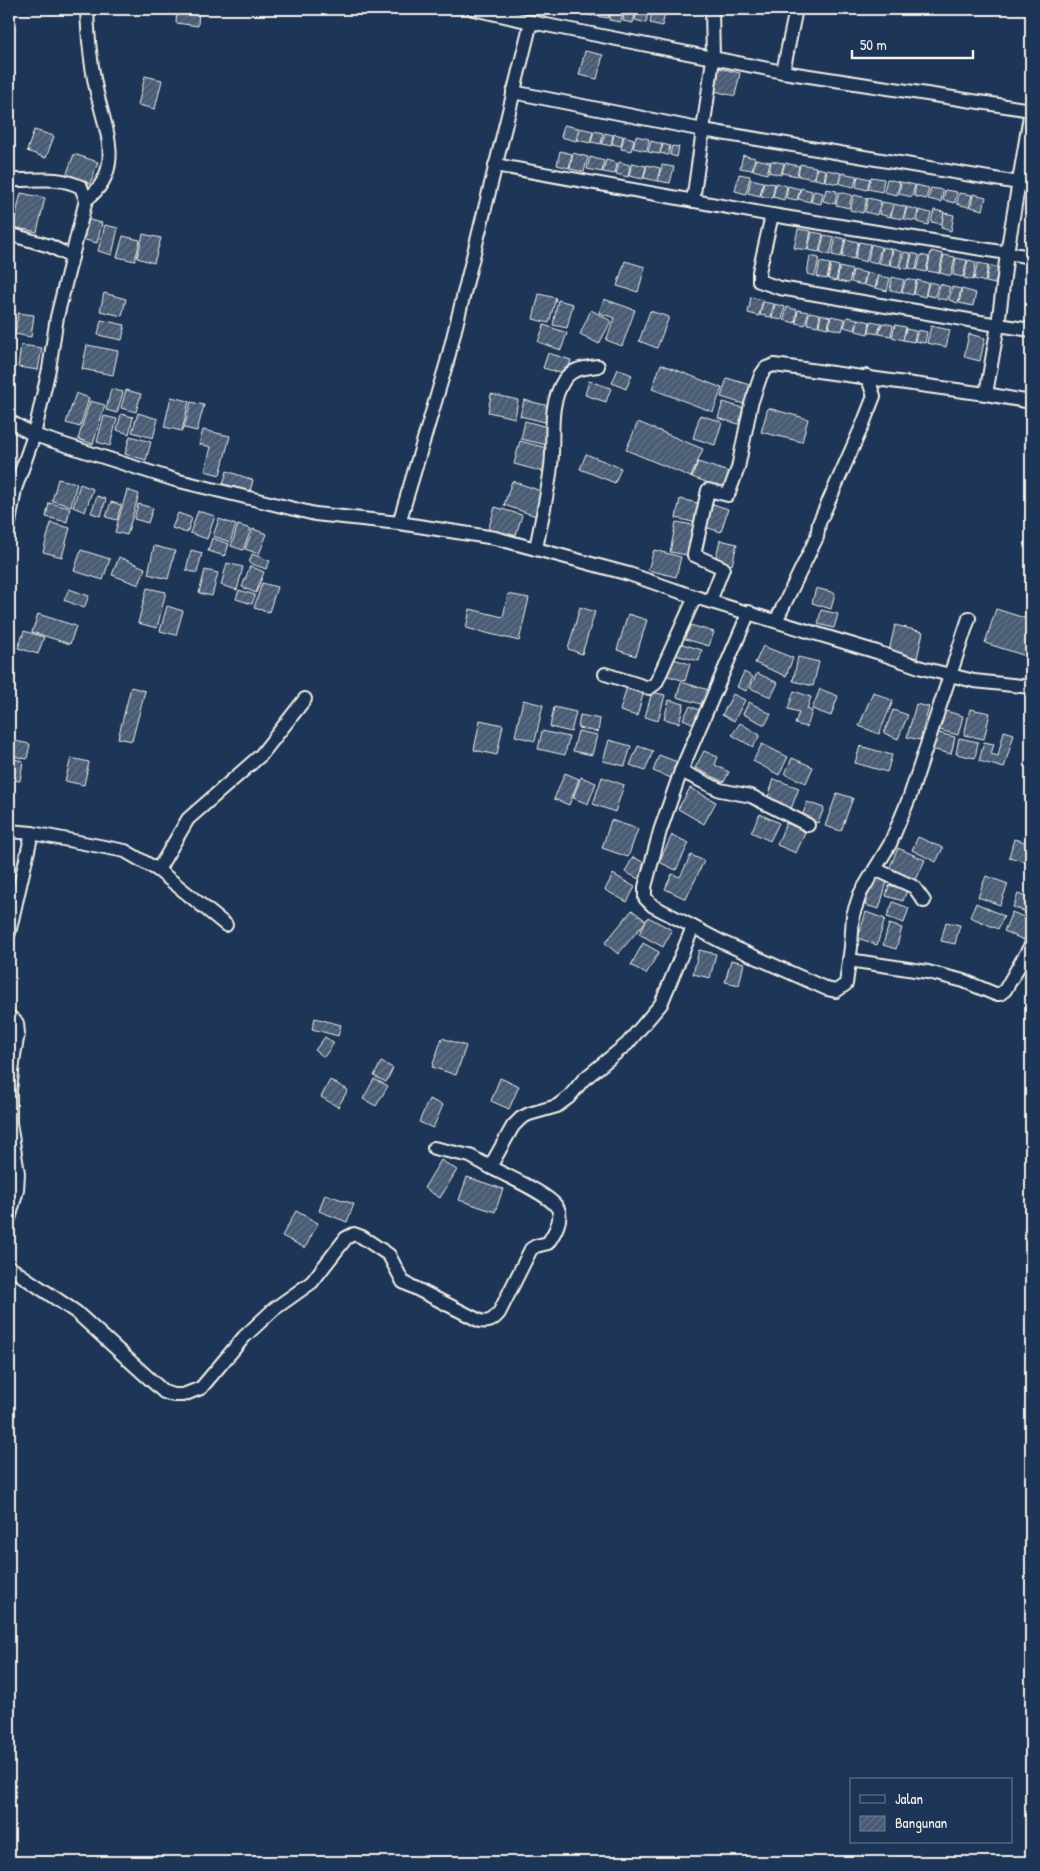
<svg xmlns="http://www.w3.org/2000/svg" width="1040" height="1871" viewBox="0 0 1040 1871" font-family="'Patrick Hand',sans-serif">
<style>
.building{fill:url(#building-hatch);stroke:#f4f1e8}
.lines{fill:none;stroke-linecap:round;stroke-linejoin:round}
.street-casing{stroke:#f4f1e8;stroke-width:16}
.street{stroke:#1d3557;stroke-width:12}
</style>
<defs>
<pattern id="building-hatch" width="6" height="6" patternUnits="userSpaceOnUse" patternTransform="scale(1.25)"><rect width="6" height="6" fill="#485b74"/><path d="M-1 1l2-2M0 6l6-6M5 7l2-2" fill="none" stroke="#637388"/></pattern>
</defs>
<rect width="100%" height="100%" fill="#1d3557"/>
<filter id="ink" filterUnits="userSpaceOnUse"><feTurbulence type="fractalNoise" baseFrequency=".02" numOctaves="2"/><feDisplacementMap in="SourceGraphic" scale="10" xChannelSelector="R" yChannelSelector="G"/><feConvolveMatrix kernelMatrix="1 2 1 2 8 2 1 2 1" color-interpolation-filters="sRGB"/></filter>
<g filter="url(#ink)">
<g class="building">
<polygon points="177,9 199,9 198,26 176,23"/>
<polygon points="584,9 595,9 593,16 583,14"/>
<polygon points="596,9 610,9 608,18 595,16"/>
<polygon points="611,9 624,9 621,22 609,20"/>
<polygon points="625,9 636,10 633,23 623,21"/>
<polygon points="637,10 648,13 646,23 635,20"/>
<polygon points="652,11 665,14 662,26 650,23"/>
<polygon points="585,51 603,55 597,79 579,75"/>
<polygon points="719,68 740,73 735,96 714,91"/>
<polygon points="145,76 162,80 155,109 138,105"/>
<polygon points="564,125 579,128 576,141 561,137"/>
<polygon points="580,128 593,131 590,143 577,140"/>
<polygon points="34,130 54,136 46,158 27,151"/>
<polygon points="594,131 603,133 601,144 591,142"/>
<polygon points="605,133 613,135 611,146 602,144"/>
<polygon points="614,134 623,136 621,146 612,144"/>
<polygon points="624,136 634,139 631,151 621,149"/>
<polygon points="636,136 649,139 647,151 633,148"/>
<polygon points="651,141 662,144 660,154 648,152"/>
<polygon points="663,144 670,146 668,155 660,153"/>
<polygon points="672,146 679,147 677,157 670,155"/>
<polygon points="560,151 572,154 569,168 557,165"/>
<polygon points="573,153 588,157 584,172 570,169"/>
<polygon points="74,154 98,162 90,184 66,176"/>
<polygon points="743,155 755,158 752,170 740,168"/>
<polygon points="590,157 604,161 602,172 587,169"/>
<polygon points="756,159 770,162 767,174 753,170"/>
<polygon points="606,160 617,163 615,174 603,172"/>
<polygon points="771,161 784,163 781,175 769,172"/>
<polygon points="619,162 630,165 628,177 616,174"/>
<polygon points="632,163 646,166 643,179 629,176"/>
<polygon points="785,163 799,166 797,176 782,173"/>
<polygon points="800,164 816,167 814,179 798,176"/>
<polygon points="647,165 660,168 657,181 644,178"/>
<polygon points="662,165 674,167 670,183 658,181"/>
<polygon points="817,168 826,170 824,181 815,179"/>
<polygon points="827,170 841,173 838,184 825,181"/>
<polygon points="842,173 857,176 854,187 840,184"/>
<polygon points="739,174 750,176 746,194 735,191"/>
<polygon points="858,176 870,179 867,190 856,187"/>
<polygon points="871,177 884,179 882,192 868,189"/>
<polygon points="751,179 763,182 760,196 748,193"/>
<polygon points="887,179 900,182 897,195 884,192"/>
<polygon points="764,182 775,184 772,198 761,196"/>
<polygon points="901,182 915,185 912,197 899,194"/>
<polygon points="776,183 787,186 784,200 773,197"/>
<polygon points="916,185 929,188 926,199 914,196"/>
<polygon points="788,186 800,189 797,200 786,198"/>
<polygon points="801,188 812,191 810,202 798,199"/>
<polygon points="931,188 943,190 941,202 928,199"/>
<polygon points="826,189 837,191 835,204 823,201"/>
<polygon points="945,190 957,192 955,203 943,200"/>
<polygon points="814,191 823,193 821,204 811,202"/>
<polygon points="839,192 852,195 849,208 836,205"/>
<polygon points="21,193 45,198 37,232 13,227"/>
<polygon points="959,193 972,195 969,207 957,204"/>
<polygon points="973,194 986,197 983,210 971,207"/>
<polygon points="854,195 867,198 863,213 850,210"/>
<polygon points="868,198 881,201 877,215 865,212"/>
<polygon points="882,202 893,204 890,217 879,214"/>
<polygon points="894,204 906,207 903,219 891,217"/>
<polygon points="907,207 918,210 916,221 904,219"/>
<polygon points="919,210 931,213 928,225 917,222"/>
<polygon points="934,210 944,212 942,224 931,222"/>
<polygon points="944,213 954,215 951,231 941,228"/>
<polygon points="86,219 102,223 97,243 81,239"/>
<polygon points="105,225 118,228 112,255 98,251"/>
<polygon points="798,229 811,231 807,250 794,248"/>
<polygon points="812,232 823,234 819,252 808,250"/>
<polygon points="143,234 161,238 154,263 137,258"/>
<polygon points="824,235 834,237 830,255 820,252"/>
<polygon points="123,236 140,240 135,261 117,257"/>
<polygon points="836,237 845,239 841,257 832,255"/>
<polygon points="846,239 858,242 854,259 842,257"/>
<polygon points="859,242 870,244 866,262 855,259"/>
<polygon points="871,244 881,247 877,263 868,261"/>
<polygon points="882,247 892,249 889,265 879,263"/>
<polygon points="893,249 902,252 899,267 890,265"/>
<polygon points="931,251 943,254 939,273 927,271"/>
<polygon points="904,252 911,253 908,269 900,268"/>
<polygon points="912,253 919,255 916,270 909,268"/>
<polygon points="921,255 929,257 926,272 917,270"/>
<polygon points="944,255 955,257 951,276 940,273"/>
<polygon points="810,256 819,258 815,276 807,274"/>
<polygon points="956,258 967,260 963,277 953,275"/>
<polygon points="968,260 976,262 973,280 964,278"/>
<polygon points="625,261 645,267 638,292 617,286"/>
<polygon points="820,262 830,264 827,279 817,277"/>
<polygon points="978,263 988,265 985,282 974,279"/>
<polygon points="831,264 839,266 836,281 828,279"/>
<polygon points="989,265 999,268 995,284 986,282"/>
<polygon points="840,267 852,270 849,283 837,281"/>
<polygon points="853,270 866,273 863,285 851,282"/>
<polygon points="867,273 878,275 875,288 864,285"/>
<polygon points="879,276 890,278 887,291 876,288"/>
<polygon points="892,277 904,280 901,292 890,290"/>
<polygon points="906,279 916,281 913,295 902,292"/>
<polygon points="917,280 928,283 925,297 914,294"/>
<polygon points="929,282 938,284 935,297 926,295"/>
<polygon points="940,284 950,287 947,300 937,298"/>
<polygon points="952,287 961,289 958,303 949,300"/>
<polygon points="962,289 976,293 973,306 959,303"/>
<polygon points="104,293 126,299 122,316 100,311"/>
<polygon points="539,294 556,298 549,323 533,319"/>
<polygon points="751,297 763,300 759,316 748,313"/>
<polygon points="604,299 635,310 622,346 606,340 615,318 599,313"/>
<polygon points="558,300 573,304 567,328 553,325"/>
<polygon points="763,302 774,304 771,317 760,315"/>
<polygon points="775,304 785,307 782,320 772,318"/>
<polygon points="787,307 797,310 795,323 784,320"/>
<polygon points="591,310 611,321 599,344 580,334"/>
<polygon points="798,310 808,312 805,325 796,323"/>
<polygon points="650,311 669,317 657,348 639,341"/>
<polygon points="809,312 820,314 818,326 807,324"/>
<polygon points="18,313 34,315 31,337 15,334"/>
<polygon points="821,314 830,317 828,328 819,326"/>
<polygon points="831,316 845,319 842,331 829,328"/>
<polygon points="847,317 858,319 855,330 844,327"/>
<polygon points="858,319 870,322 868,334 856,331"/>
<polygon points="101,320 125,325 122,340 98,335"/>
<polygon points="871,321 881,323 878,334 869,332"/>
<polygon points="882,323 893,325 891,336 879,334"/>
<polygon points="544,325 567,333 561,350 538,342"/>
<polygon points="895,325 906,327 903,340 892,337"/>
<polygon points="931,326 950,330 946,347 927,343"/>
<polygon points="906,329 916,331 914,342 903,340"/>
<polygon points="918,330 927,332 925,343 915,341"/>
<polygon points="969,334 985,338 980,361 964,357"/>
<polygon points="21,345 42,348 38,370 18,367"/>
<polygon points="87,345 118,351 113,375 82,369"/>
<polygon points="548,353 571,360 567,375 543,368"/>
<polygon points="661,364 722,388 713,412 652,389"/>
<polygon points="618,369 632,375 626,389 612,383"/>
<polygon points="727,378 753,386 747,405 721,397"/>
<polygon points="589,381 611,388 606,402 585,395"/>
<polygon points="111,389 123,392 117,413 106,410"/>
<polygon points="126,390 141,394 136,412 121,408"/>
<polygon points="76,393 89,398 80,427 66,423"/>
<polygon points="491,394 518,400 515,418 488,412"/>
<polygon points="171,397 189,401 182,431 164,427"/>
<polygon points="524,400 549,406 545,422 520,416"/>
<polygon points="90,401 105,405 93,444 78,439"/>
<polygon points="191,402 204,405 197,431 184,428"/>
<polygon points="723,402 746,409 742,425 718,418"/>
<polygon points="768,408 808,419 802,442 761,432"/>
<polygon points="138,413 158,419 153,438 132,432"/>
<polygon points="121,414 133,417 129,434 117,430"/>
<polygon points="700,415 722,422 715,445 693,438"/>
<polygon points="104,416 117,419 110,446 97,442"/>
<polygon points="525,421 551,428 547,445 521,439"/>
<polygon points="638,422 703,449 691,477 626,450"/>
<polygon points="203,430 230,436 220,475 205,471 211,447 199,444"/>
<polygon points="130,436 151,442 146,460 125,454"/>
<polygon points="520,441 550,449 544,472 514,464"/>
<polygon points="586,454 621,468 615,483 580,469"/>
<polygon points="698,462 732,473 726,489 692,477"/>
<polygon points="9,469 16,470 9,505"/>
<polygon points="227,471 253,480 250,491 223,484"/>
<polygon points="58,479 77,483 71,506 52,501"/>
<polygon points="512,481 544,492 536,516 504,505"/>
<polygon points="80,484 93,489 85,512 73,507"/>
<polygon points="127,490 139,494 127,535 115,532"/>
<polygon points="97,496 106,499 101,516 91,513"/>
<polygon points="680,499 702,504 697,523 676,518"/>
<polygon points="111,502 121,505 117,520 106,517"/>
<polygon points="49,503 70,508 67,522 46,517"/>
<polygon points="138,504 153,508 148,523 134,519"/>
<polygon points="713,504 728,509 721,532 705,527"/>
<polygon points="495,507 522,515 515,538 488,530"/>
<polygon points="198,511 215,516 207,539 190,533"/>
<polygon points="178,513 192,518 187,533 172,528"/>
<polygon points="219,519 236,525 230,542 213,536"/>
<polygon points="676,522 693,525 687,555 670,552"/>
<polygon points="51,523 70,528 62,557 43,552"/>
<polygon points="238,525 251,529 243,550 231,546"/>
<polygon points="253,529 267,534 259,554 245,549"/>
<polygon points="212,538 229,544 225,556 208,551"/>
<polygon points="720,540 737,544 732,565 715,561"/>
<polygon points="154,546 175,551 168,579 148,574"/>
<polygon points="81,550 110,559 103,580 74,571"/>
<polygon points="191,550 202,553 197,573 186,570"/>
<polygon points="654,550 681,557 676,577 648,570"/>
<polygon points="252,554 270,561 266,569 249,563"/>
<polygon points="119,557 145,568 139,585 112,575"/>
<polygon points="227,563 243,567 237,590 221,585"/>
<polygon points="250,566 264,572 256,593 242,587"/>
<polygon points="205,570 218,573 212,596 199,593"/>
<polygon points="262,583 277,587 269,612 254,608"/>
<polygon points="147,588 166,592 157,628 138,623"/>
<polygon points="816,588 835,593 831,609 812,603"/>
<polygon points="69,589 89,596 84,608 64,600"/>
<polygon points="239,590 255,595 252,604 236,599"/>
<polygon points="508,594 529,598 519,641 466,628 470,609 503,617"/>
<polygon points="167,606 183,611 176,635 160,631"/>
<polygon points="580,607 595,612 582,654 568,649"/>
<polygon points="996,609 1031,620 1031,642 1026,656 985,643"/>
<polygon points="821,610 838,614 834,628 818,624"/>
<polygon points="38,614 76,626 70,644 32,632"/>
<polygon points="628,614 647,620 636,656 617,650"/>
<polygon points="687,624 714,632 709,646 682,638"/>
<polygon points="895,625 923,632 917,658 889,651"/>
<polygon points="24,631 44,637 38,654 18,648"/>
<polygon points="679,643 702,650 699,661 675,655"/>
<polygon points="763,646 793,658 786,676 755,663"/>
<polygon points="798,657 819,662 813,686 793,681"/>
<polygon points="670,658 690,664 685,681 665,675"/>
<polygon points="744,672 753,677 746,691 737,687"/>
<polygon points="757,673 778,683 771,697 750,688"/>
<polygon points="681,682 709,690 704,705 677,697"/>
<polygon points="627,686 644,691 637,716 620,711"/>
<polygon points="131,687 145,691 132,741 118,738"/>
<polygon points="820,689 838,696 831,716 812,709"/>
<polygon points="794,691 811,697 807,709 812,711 807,727 795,724 799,712 788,709"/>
<polygon points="652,692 665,695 658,721 645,717"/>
<polygon points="873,692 893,701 879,734 859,726"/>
<polygon points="733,694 745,700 734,721 722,715"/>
<polygon points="523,700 543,705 535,741 515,736"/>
<polygon points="669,700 684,704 679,723 664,719"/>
<polygon points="749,702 771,714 765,725 743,714"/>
<polygon points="916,704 929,707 920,740 907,737"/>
<polygon points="690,706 701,711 694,724 683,719"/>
<polygon points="554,707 576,712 571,732 550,727"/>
<polygon points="970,709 990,713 984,739 964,735"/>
<polygon points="893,710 908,715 898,739 884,733"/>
<polygon points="942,710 963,716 958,735 936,729"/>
<polygon points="580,715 600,719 598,732 578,728"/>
<polygon points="480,720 503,725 497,755 474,750"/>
<polygon points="740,723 760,735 753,747 732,735"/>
<polygon points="542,731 569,737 565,755 538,749"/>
<polygon points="578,731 597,735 592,755 573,751"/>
<polygon points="1004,731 1014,734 1004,768 979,761 984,742 994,744 991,754 998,756"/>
<polygon points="935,732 955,737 951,754 931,749"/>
<polygon points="959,738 978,742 975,758 956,754"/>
<polygon points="9,740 30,744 27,759 9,755"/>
<polygon points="609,740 631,746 625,766 603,761"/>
<polygon points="762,744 788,757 779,775 753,761"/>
<polygon points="638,746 653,751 645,771 630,765"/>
<polygon points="860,746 892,755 887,772 855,763"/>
<polygon points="704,751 718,757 715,765 729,772 724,782 695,768"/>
<polygon points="659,755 680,763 674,779 653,771"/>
<polygon points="9,758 23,761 20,781 9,779"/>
<polygon points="71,758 89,762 84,785 65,781"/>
<polygon points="792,758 813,767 806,783 785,774"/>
<polygon points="565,773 579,779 569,805 554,799"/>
<polygon points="581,777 596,783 588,804 573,798"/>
<polygon points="602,777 624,785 615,812 593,804"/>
<polygon points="774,779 799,788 791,809 767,800"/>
<polygon points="690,788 716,802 704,824 678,809"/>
<polygon points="837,793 853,798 841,831 825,826"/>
<polygon points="807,802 824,808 818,823 802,817"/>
<polygon points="760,814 779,823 770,841 751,832"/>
<polygon points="611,820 638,829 628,857 602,848"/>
<polygon points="786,823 806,831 796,853 777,845"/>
<polygon points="672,835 689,843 676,870 659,862"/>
<polygon points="918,837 943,848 936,862 912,850"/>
<polygon points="1014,839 1031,844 1026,862 1009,857"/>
<polygon points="898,848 925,860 916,880 889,869"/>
<polygon points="691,855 704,861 686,899 665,889 672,874 680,877"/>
<polygon points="633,857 647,864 639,879 625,872"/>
<polygon points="875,871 889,875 879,909 865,905"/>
<polygon points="613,874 635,887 627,902 605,890"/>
<polygon points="986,876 1008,884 1000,905 978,897"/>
<polygon points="889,885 907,890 903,901 886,896"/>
<polygon points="1018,894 1031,899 1031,914 1013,907"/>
<polygon points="893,902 909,908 904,923 887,917"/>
<polygon points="976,903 1004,916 998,929 970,917"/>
<polygon points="632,910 646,921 618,954 605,943"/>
<polygon points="866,912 885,919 877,945 858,938"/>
<polygon points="1012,912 1031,920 1024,940 1004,931"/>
<polygon points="648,917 672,930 663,947 639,934"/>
<polygon points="946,922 960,925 955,944 941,941"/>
<polygon points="889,924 902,928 896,949 883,945"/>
<polygon points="643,943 659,952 646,974 631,965"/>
<polygon points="699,950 716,954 710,978 693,974"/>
<polygon points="731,960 744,963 739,985 725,982"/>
<polygon points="315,1018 341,1025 338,1036 312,1029"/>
<polygon points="325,1037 334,1043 324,1057 315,1050"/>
<polygon points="442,1038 466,1046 456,1075 432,1067"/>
<polygon points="381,1062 393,1068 386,1082 374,1076"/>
<polygon points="500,1078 519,1086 509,1109 491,1101"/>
<polygon points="374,1079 388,1086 376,1106 363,1099"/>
<polygon points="330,1080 348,1090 338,1107 321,1097"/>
<polygon points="429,1099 443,1105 433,1128 419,1122"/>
<polygon points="441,1160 457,1170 440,1198 424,1188"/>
<polygon points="467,1177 503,1189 495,1212 459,1200"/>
<polygon points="325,1194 354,1204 347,1222 319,1211"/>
<polygon points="296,1211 318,1223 305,1248 282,1236"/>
</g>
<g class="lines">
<defs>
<g id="street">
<polyline points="473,9 531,22"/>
<polyline points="783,72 796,9"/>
<polyline points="513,92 703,130 1031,185"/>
<polyline points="1031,110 1007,253 1031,257"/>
<polyline points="495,165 772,215 759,272 759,281 780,288 998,325 986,394 1031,402"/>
<path d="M9,180C36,181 56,175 81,187L86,200L57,317L49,369L34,435L15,489L9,523"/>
<path d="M86,200C125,170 106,132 97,93C91,67 88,36 87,9"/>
<polyline points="693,201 713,59 712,9"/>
<polyline points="772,215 1007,253 998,325 1031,330"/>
<polyline points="9,234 50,246 72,257"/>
<polyline points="9,421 34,435 175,480 315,514 399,523 447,362 531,22 783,72 1031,110"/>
<polyline points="399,523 495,538 629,574 695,597 877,652 922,668 974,681 1031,687"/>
<path d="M536,549C541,521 548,494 551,466C555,436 547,407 564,380C572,368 585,368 598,366"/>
<polyline points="710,601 723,568 694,555 708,490 728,495 738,468 751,404 761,375 766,368 774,365 986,394"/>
<polyline points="776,621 817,537 819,523 863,424 874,396 867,376"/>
<polyline points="605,674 649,688 656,683 695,597"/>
<polyline points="681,771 749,612"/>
<polyline points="808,825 751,796 720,790 681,771 660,831 645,887 645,898 653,906 724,943 827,989 836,991 846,984 851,947 853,915 860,894 890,844 910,796 969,618"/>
<polyline points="9,831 32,833 125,851 158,870 226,925"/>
<polyline points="875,869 914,887 924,901"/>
<polyline points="158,870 188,819 261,755 305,699"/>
<polyline points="9,933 32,833"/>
<polyline points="849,960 928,972 964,981 995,994 1000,994 1005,990 1031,945"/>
<polyline points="9,1016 17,1023 18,1034 14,1055 10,1090 10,1123 18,1173 17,1190 9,1219"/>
<polyline points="434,1148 470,1156 490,1167 513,1126 521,1118 529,1114 557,1106 569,1097 583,1080 627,1044 661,1004 693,927"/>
<path d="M9,1267L76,1312L164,1392L173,1395H183L201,1388L244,1337L274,1309L312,1282L346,1238L354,1234L362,1237L389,1255L403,1282L480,1321C489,1323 493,1320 499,1313L531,1249L536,1246L548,1243C554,1234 564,1218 557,1207C547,1193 506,1176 490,1167"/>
</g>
</defs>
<use href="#street" class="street-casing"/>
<use href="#street" class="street"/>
</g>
</g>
<rect width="1040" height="1871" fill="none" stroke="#1d3557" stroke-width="30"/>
<rect x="15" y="15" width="1010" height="1841" fill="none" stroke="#f4f1e8" stroke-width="2" filter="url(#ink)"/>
<rect x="850" y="1778" width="162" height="65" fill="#1d3557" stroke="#738091"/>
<rect x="860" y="1795" width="25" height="8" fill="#1d3557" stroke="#738091"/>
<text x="895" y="1804" font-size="15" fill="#f4f1e8">Jalan</text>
<rect x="860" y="1816" width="25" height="15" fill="url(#building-hatch)" stroke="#738091"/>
<text x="895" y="1828" font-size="15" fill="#f4f1e8">Bangunan</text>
<path d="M852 50v8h121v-8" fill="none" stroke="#f4f1e8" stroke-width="2.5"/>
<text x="860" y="50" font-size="15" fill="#f4f1e8" stroke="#1d3557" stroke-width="4" paint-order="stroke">50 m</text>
</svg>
